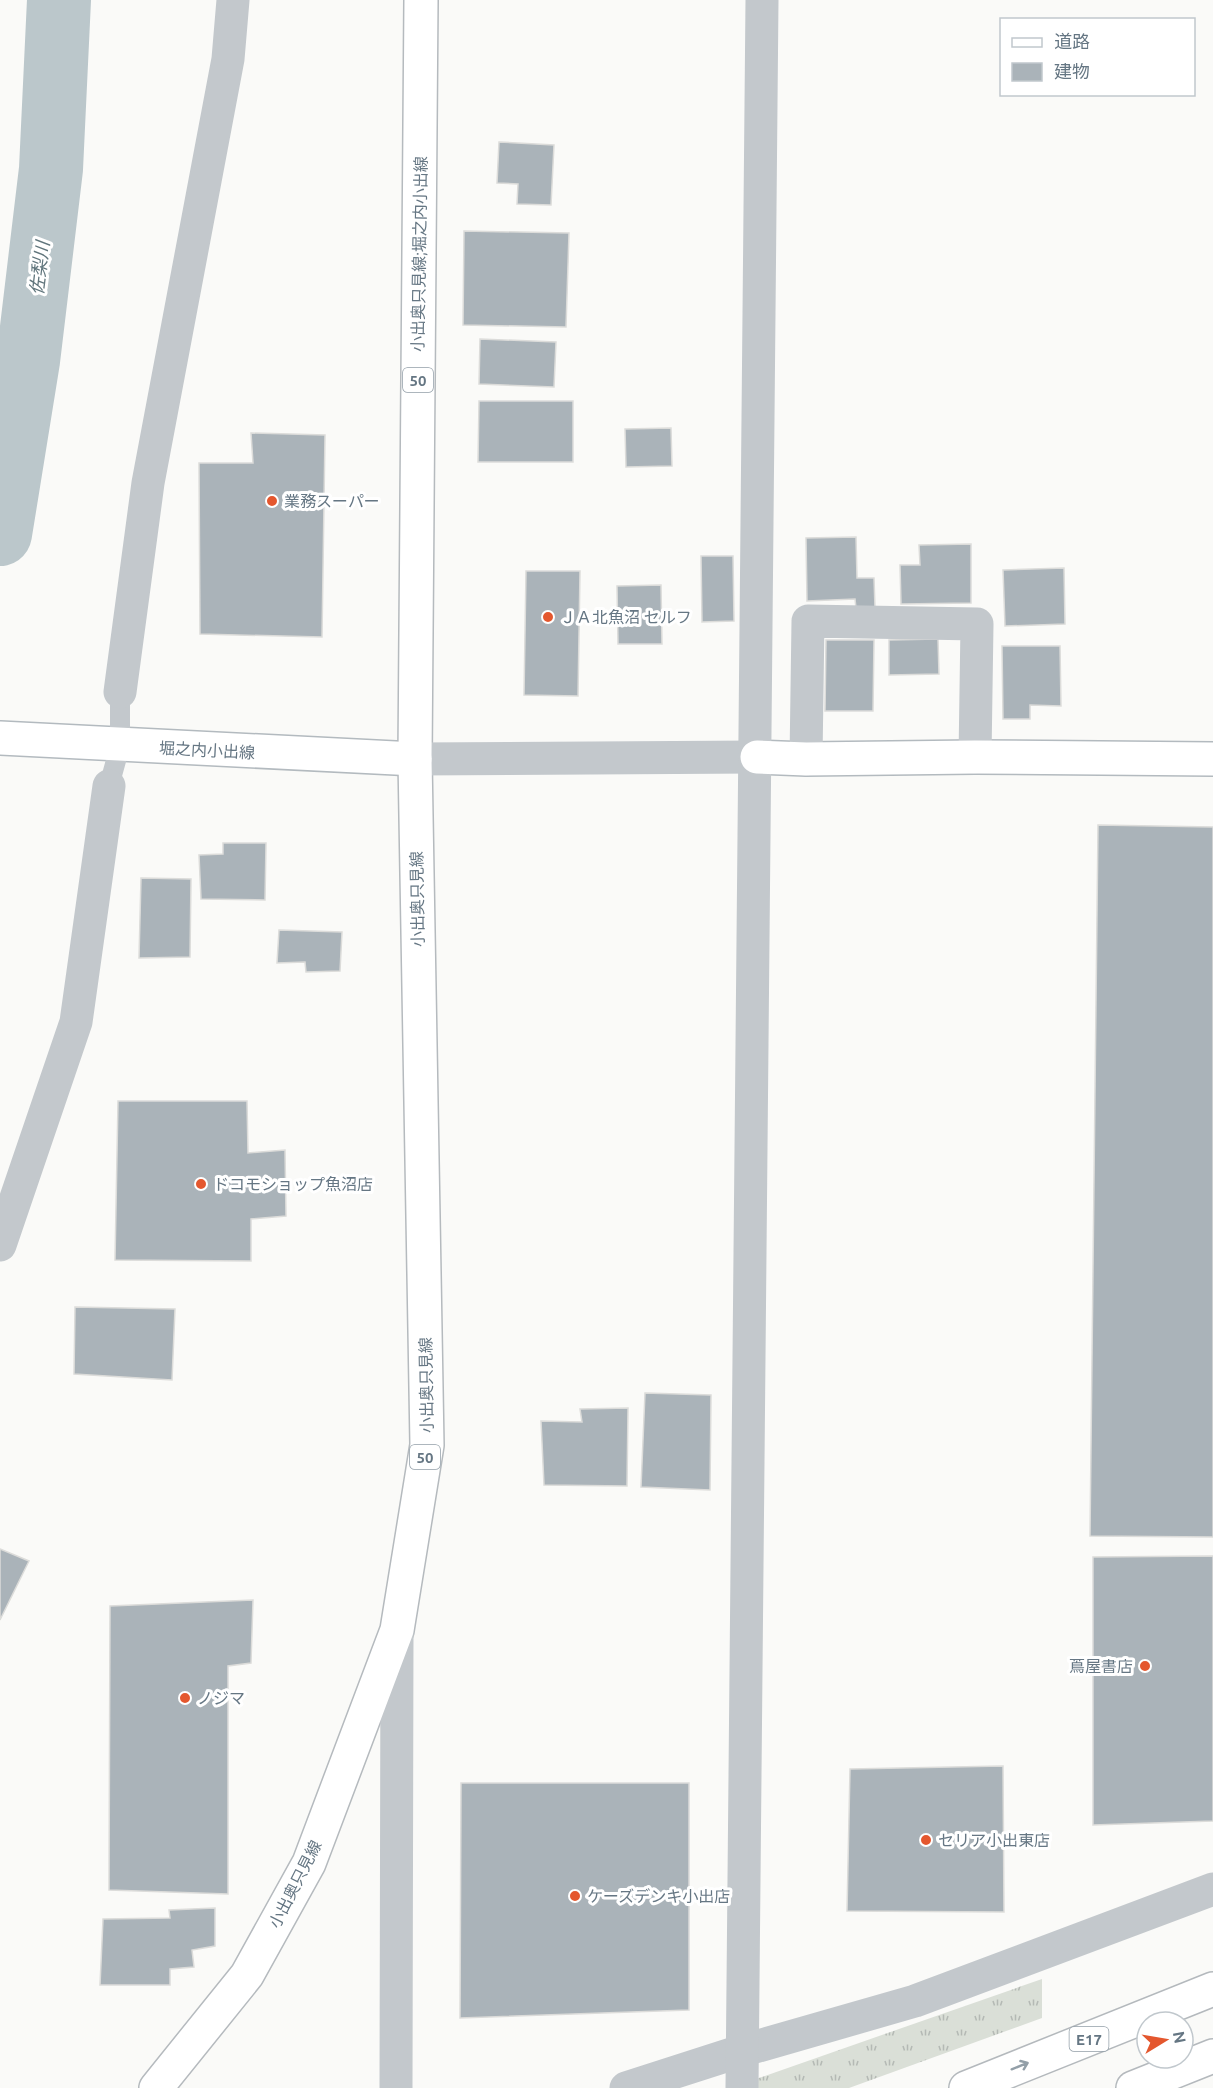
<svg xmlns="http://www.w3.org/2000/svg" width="1213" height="2088" viewBox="0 0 1213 2088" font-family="Ubuntu,'Noto Sans JP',sans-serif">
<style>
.grass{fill:url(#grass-tufts)}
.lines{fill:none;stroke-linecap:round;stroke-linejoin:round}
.river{stroke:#bbc7cb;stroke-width:64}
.building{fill:#aab3b9;stroke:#dcdcda;stroke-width:1.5}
.secondary-casing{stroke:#b3babf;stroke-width:36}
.primary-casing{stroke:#b5babe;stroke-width:36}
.highway-casing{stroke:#b4b9bd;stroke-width:36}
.lane{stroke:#c3c8cc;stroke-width:20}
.street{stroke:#c3c8cc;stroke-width:33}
.secondary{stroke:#fff;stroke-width:33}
.primary{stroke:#fff;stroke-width:33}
.highway{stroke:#fff;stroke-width:33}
.oneway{stroke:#939fa8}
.poi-dot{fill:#e4572e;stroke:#fff;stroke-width:2}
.labels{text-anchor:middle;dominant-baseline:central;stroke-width:6;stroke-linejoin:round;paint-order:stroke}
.shield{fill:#fff;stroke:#939fa8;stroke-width:1.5}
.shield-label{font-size:15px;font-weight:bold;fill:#657683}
.street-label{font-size:16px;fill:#657683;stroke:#fff}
.poi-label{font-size:16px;fill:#657683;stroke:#fff;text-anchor:start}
.water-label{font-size:18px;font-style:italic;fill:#60757c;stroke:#fff}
</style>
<defs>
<pattern id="grass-tufts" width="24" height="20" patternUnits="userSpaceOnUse" patternTransform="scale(1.5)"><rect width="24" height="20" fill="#dadfd7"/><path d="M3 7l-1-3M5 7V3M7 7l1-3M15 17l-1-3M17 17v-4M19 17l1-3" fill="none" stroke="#b4b9b4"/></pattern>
</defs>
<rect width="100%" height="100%" fill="#fafaf8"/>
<polygon class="grass" points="1042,1979 1042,2018 849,2088 756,2088 756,2079"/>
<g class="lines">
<polyline class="river" points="0,534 28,361 51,169 59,0"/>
</g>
<g class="building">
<polygon points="499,142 554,145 551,205 517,204 518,184 497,183"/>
<polygon points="464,231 569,233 566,327 463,325"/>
<polygon points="480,339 556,342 554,387 479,384"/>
<polygon points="479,401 573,401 573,462 478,462"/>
<polygon points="671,428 672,466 626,467 625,429"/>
<polygon points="251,433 325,435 322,637 200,634 199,463 253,463"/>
<polygon points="856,537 857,578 874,578 875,608 856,608 855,599 807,601 806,538"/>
<polygon points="971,544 971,603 901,604 900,565 920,565 919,545"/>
<polygon points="701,556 733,556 734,621 702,622"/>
<polygon points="1064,568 1065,624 1005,626 1003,570"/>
<polygon points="526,571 580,571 578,696 524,695"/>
<polygon points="661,585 662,644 618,644 617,586"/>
<polygon points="938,639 939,674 889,675 889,640"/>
<polygon points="826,640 874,640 873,711 825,711"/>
<polygon points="1002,646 1060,646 1061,706 1030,705 1030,719 1003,719"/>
<polygon points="1098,825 1213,827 1213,1537 1090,1536"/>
<polygon points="223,843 266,843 265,900 201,899 199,855 223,854"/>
<polygon points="141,878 191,879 190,957 139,958"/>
<polygon points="279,930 342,932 340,971 306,972 305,962 277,963"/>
<polygon points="118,1101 247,1101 248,1153 285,1150 286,1216 251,1219 251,1261 115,1260"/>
<polygon points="75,1307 175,1309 172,1380 74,1374"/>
<polygon points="645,1393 711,1395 710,1490 641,1487"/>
<polygon points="628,1408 627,1486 544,1485 541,1421 582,1422 580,1409"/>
<polygon points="0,1549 29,1561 0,1620"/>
<polygon points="1213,1556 1213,1821 1093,1825 1093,1557"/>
<polygon points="253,1600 251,1663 228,1666 228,1894 109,1890 110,1606"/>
<polygon points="1003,1766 1004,1912 847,1911 850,1769"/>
<polygon points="461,1783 689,1783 689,2010 460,2018"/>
<polygon points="215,1908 215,1946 192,1950 194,1967 170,1969 170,1985 100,1985 103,1919 170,1918 169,1910"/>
</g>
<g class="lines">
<defs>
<g id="secondary">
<polyline points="0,738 415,759"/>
<polyline points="757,757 806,759 975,757 1213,759"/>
</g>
<polyline id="primary" points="156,2088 247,1975 309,1863 397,1630 427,1445 415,759 421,0"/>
<g id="highway">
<polyline points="966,2088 1213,1989"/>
<polyline points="1133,2088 1213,2056"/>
</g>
</defs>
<use href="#secondary" class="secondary-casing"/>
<use href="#primary" class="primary-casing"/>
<use href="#highway" class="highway-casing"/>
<polyline class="lane" points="109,786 120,746 120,692"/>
<g class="street">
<polyline points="120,692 148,483 228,59 233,0"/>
<polyline points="415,759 757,757"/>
<polyline points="806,759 808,621 977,624 975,757"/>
<polyline points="0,1245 76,1022 109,786"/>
<polyline points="396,2088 397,1631"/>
<polyline points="626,2088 741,2051 915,2001 1213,1889"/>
<polyline points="742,2088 762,0"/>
</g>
<use href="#secondary" class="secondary"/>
<use href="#primary" class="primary"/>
<use href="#highway" class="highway"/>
</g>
<defs><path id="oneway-shaft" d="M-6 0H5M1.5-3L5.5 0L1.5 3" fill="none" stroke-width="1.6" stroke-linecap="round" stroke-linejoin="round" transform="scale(1.5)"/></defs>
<use class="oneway" href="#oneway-shaft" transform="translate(1020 2066) rotate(-22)"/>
<g class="poi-dot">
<circle cx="272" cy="501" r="6"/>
<circle cx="548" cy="617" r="6"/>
<circle cx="201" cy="1184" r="6"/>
<circle cx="1145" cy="1666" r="6"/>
<circle cx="185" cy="1698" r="6"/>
<circle cx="926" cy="1840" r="6"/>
<circle cx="575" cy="1896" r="6"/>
</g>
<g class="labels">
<g class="shield">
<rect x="403" y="368" width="30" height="24" rx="4.5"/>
<rect x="410" y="1445" width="30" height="24" rx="4.5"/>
<rect x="1069.5" y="2027" width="39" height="24" rx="4.5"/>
</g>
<g class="shield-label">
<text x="418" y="380">50</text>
<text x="425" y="1457">50</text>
<text x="1089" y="2039">E17</text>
</g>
<g class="street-label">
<text transform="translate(419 254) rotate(-89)">小出奥只見線;堀之内小出線</text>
<text transform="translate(207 750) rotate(3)">堀之内小出線</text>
<text transform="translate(417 899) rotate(-91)">小出奥只見線</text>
<text transform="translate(426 1385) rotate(-91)">小出奥只見線</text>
<text transform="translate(295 1884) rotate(-63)">小出奥只見線</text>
</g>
<g class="poi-label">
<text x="284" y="501">業務スーパー</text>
<text x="560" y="617">ＪＡ北魚沼 セルフ</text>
<text x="213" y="1184">ドコモショップ魚沼店</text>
<text x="1133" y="1666" text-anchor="end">蔦屋書店</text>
<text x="197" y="1698">ノジマ</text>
<text x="938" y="1840">セリア小出東店</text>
<text x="587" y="1896">ケーズデンキ小出店</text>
</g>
<g class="water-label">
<text transform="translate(39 268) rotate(-83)">佐梨川</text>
</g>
</g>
<rect x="1000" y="18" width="195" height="78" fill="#ffffff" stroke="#c1c8cd" stroke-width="1.5"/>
<rect x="1012" y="38" width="30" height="9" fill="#ffffff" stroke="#c1c8cd" stroke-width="1.5"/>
<text x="1054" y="48" font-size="18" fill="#657683">道路</text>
<rect x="1012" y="63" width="30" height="18" fill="#aab3b9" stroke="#c1c8cd" stroke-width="1.5"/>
<text x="1054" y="78" font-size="18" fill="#657683">建物</text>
<g transform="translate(1165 2040) rotate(79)"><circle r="28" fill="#ffffff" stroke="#c1c8cd" stroke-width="1.5"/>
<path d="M0-4.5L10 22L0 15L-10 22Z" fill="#e4572e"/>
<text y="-9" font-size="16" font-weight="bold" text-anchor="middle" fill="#657683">N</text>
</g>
</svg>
